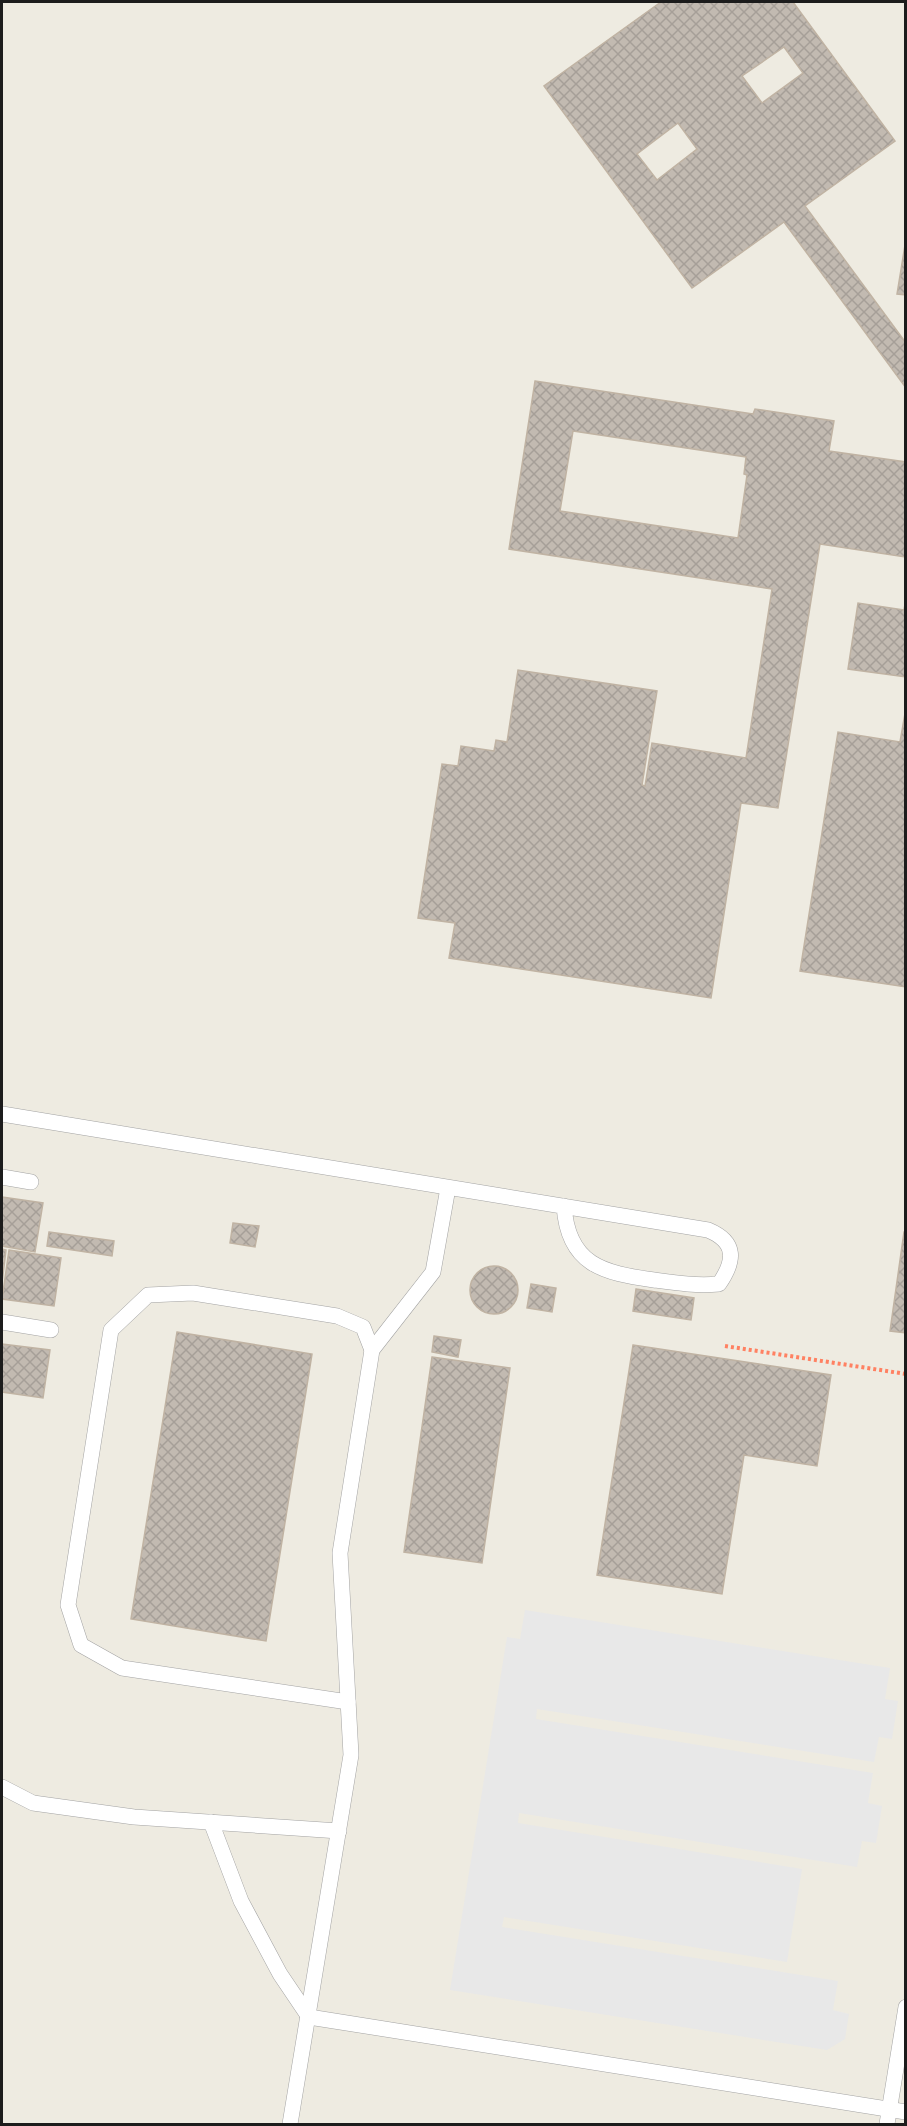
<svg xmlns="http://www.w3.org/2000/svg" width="907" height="2126" viewBox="0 0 907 2126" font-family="Barlow,sans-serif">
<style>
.parking{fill:#e8e8e8}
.building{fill:url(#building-cross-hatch);stroke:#c0b3a3;stroke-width:1.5;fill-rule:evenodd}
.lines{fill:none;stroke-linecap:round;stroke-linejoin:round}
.lane-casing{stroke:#a3a3a3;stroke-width:16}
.path{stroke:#ff8162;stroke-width:4;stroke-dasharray:3 3;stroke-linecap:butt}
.lane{stroke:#fff;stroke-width:15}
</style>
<defs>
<pattern id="building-cross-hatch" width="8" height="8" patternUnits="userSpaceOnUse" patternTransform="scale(1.5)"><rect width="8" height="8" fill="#c2bab1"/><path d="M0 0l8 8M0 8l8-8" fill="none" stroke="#a69f98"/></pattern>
</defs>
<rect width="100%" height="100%" fill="#eeebe1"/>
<polygon class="parking" points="525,1610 890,1668 885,1699 898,1701 892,1739 879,1737 874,1762 537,1709 536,1719 873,1773 868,1803 882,1806 876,1843 862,1841 857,1867 519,1813 518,1823 802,1869 787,1962 504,1917 502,1927 838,1981 833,2010 849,2014 845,2039 827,2050 450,1990 507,1637 520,1639"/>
<g class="building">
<path d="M661,2H793L895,141L805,206L906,343V388L784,222L692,288L544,86ZM784,47L803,73L762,103L742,76ZM678,123L697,149L657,180L637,154Z"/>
<polygon points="906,239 906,295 897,294"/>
<path d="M535,381L753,414L755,409L834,421L829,451L906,462L905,557L820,544L778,808L741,803L711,998L449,958L455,923L418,918L442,764L458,766L461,746L494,751L496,740L507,742L518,670L657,691L642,785L645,786L652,743L746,758L772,589L509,549ZM573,431L746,457L744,474L747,475L738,538L560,511Z"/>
<polygon points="906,599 906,677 848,669 858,603 904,610"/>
<polygon points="906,708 906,987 800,971 838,732 900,742"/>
<polygon points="2,1197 43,1203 35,1252 2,1246"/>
<polygon points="233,1223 259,1226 255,1247 230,1243"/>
<polygon points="49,1232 114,1241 112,1256 47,1246"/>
<polygon points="904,1232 906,1232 906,1333 890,1331"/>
<polygon points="2,1249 6,1250 2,1283"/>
<polygon points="9,1250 61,1258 54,1306 2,1299"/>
<circle cx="494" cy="1290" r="24"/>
<polygon points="531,1284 556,1288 552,1312 527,1308"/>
<polygon points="636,1289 694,1298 691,1320 633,1311"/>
<polygon points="177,1332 312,1354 266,1641 131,1619"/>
<polygon points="434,1336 461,1340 458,1357 432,1352"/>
<polygon points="2,1344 50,1350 43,1398 2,1392"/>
<polygon points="633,1345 831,1375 817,1466 744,1455 722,1594 597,1575"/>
<polygon points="432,1357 510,1368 482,1563 404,1552"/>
</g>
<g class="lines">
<defs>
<g id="lane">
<path d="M2,1114L708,1230C737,1242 735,1261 719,1284C696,1286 676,1283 654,1280C603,1273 568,1265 564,1206"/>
<polyline points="2,1177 31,1182"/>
<polyline points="2,1322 51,1330"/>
<polyline points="348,1702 122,1668 81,1645 68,1605 111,1330 148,1295 193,1293 337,1316 363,1327 372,1350"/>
<polyline points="2,1787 33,1803 134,1817 339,1831"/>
<polyline points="211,1822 241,1901 280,1974 309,2017 906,2112"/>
<polyline points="290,2124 351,1755 340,1553 372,1350 433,1272 448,1188"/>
<polyline points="887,2124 906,2007"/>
</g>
</defs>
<use href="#lane" class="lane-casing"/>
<polyline class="path" points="725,1346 906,1374"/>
<use href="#lane" class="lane"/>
</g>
<rect width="907" height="2126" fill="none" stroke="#1c1c1c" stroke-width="6"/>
</svg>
